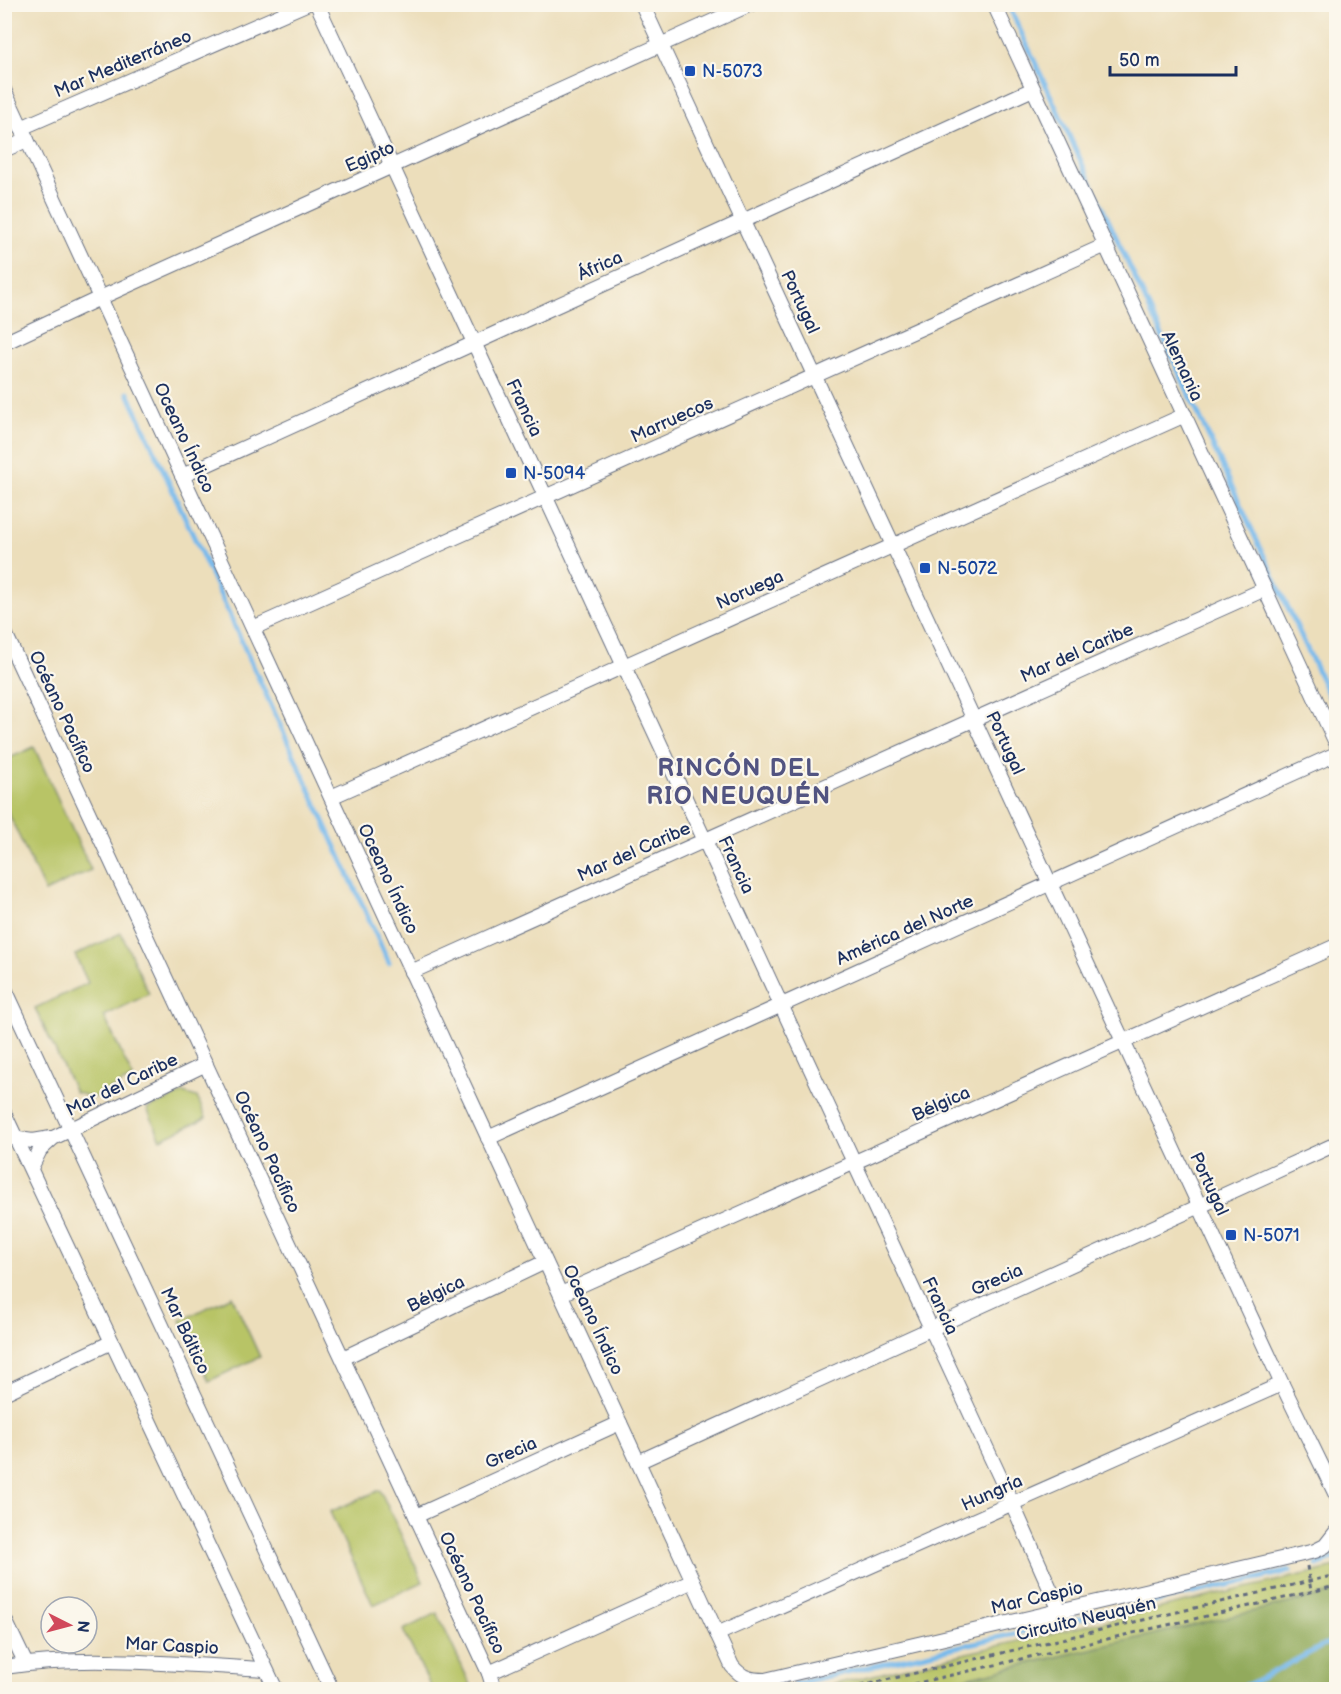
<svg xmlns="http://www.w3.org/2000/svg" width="1341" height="1694" viewBox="0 0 1341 1694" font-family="'Balsamiq Sans',sans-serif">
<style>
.green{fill:#b8c466;stroke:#6a7a62;stroke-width:1.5}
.forest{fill:#92aa5b;stroke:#566c5c;stroke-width:1.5}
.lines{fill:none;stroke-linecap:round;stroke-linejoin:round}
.stream{stroke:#76b9ec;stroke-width:5}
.street-casing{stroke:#646c7f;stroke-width:16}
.path{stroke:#646c7f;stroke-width:3;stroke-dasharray:4.5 4.5;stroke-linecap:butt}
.street{stroke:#fff;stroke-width:14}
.transit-dot{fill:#1a4fb4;stroke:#fbf7ec;stroke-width:2}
.labels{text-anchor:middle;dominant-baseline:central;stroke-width:4.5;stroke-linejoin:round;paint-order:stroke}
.street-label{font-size:18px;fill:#1b2f5e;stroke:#fbf7ec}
.transit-label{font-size:18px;fill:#164399;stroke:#fbf7ec;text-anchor:start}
.district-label{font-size:24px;font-weight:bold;letter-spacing:1.5px;fill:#525481;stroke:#fbf7ec}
</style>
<rect width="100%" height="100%" fill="#fbf7ec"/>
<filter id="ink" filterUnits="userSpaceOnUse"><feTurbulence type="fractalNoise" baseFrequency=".0167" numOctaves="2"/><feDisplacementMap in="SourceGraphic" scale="12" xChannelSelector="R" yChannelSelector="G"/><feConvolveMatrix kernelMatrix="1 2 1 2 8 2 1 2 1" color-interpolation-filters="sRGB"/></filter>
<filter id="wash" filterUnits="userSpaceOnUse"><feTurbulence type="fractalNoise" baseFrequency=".008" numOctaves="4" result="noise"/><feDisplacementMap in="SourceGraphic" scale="24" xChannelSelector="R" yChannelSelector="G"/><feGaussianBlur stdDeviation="1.35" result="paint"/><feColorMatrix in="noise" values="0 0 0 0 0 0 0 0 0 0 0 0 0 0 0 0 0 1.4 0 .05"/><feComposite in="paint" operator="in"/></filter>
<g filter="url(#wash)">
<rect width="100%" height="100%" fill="#ecdebb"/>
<g class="green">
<polygon points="34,747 91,870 45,892 5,806 5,760"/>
<polygon points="121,933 149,994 104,1016 133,1078 93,1098 75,1092 35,1008 88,983 75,955"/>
<polygon points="183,1093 197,1097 206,1118 161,1139 147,1109"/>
<polygon points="232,1296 260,1357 209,1381 181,1320"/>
<polygon points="380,1490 423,1582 373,1605 330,1512"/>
<polygon points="1336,1567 1336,1689 810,1690 822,1687"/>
<polygon points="437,1613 471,1686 469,1689 432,1689 403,1630"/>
</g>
<polygon class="forest" points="1336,1592 1336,1689 919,1689"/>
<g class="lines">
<g class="stream">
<polyline points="1008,4 1336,711"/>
<polyline points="128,393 389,963"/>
<polyline points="1317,1565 1336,1558"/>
<polyline points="794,1684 1290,1571"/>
<polyline points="770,1690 777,1688"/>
<polyline points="1234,1690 1252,1683 1336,1639"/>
</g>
</g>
</g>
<g filter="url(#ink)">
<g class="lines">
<defs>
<g id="street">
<polyline points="317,4 1012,1503 1060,1611"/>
<polyline points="642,4 1282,1384 1336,1495"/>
<polyline points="994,4 1336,743"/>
<path d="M4,90L693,1581L732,1666C742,1678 750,1680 765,1680L1315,1551L1325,1546L1336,1532"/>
<polyline points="21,128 306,4"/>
<polyline points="4,150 27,140"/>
<polyline points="4,343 100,298 751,4"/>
<polyline points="182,476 1033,89"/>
<polyline points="253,628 1106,245"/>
<polyline points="4,631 489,1673 494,1690"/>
<polyline points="331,797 1185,415"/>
<polyline points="411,972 1265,589"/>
<polyline points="4,987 332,1690"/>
<polyline points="4,1113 276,1690"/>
<polyline points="4,1137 33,1141 51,1138"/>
<polyline points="488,1138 1336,754"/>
<polyline points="31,1168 40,1150 53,1138 206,1064"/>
<polyline points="561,1294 1336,946"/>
<polyline points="343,1358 545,1262"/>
<polyline points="4,1393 112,1342"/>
<polyline points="638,1462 1336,1144"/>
<polyline points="416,1516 620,1423"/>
<polyline points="4,1618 26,1664"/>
<polyline points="717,1634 1282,1384"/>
<path d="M4,1667C91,1654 179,1665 265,1669"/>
<polyline points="489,1673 693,1581"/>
</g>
</defs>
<use href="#street" class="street-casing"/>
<g class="path">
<polyline points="1307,1566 1311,1591"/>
<polyline points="843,1690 1336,1575"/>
<polyline points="887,1690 1336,1586"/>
</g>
<use href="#street" class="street"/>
</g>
</g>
<g class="transit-dot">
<rect x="684" y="65" width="12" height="12" rx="3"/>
<rect x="505" y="467" width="12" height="12" rx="3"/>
<rect x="919" y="562" width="12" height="12" rx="3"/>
<rect x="1225" y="1229" width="12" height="12" rx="3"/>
</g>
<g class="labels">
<g class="street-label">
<text transform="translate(123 64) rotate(-23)">Mar Mediterráneo</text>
<text transform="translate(370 157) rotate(-24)">Egipto</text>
<text transform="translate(600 266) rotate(-24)">África</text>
<text transform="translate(800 302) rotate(65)">Portugal</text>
<text transform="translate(1182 366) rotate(65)">Alemania</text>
<text transform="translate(524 408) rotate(65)">Francia</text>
<text transform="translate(672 420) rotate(-24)">Marruecos</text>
<text transform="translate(184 438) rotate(65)">Oceano Índico</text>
<text transform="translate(750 590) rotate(-24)">Noruega</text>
<text transform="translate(1077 653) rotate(-24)">Mar del Caribe</text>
<text transform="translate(62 712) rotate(65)">Océano Pacífico</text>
<text transform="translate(1005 743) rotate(65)">Portugal</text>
<text transform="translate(634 852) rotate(-24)">Mar del Caribe</text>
<text transform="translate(736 865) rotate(65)">Francia</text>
<text transform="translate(388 879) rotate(65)">Oceano Índico</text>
<text transform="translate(905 930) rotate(-24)">América del Norte</text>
<text transform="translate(122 1085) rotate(-26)">Mar del Caribe</text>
<text transform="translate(941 1104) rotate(-24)">Bélgica</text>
<text transform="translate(267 1152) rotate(65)">Océano Pacífico</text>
<text transform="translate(1209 1184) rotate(65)">Portugal</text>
<text transform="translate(997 1280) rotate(-24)">Grecia</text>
<text transform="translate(436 1294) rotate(-26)">Bélgica</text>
<text transform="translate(940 1306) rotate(65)">Francia</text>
<text transform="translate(593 1320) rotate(65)">Oceano Índico</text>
<text transform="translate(185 1331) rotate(65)">Mar Báltico</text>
<text transform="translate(511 1453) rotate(-24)">Grecia</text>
<text transform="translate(992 1493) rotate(-24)">Hungría</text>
<text transform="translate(472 1593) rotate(65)">Océano Pacífico</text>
<text transform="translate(1037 1598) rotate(-13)">Mar Caspio</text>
<text transform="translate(1086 1619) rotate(-13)">Circuito Neuquén</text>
<text transform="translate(172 1646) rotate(3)">Mar Caspio</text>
</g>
<g class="transit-label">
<text x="702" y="71">N-5073</text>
<text x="523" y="473">N-5094</text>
<text x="937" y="568">N-5072</text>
<text x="1243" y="1235">N-5071</text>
</g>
<g class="district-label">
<text x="739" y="768">RINCÓN DEL<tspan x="739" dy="28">RIO NEUQUÉN</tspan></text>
</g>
</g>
<rect width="1341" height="1694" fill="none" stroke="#fbf7ec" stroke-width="24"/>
<g transform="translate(69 1625) rotate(96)"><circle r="28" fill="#fbf7ec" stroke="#a1a7b3" stroke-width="1.5"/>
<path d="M0-4.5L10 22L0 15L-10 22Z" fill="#d1495b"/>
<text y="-9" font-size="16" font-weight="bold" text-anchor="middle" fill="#1b2f5e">N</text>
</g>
<path d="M1110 66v9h126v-9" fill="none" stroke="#1b2f5e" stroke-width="3"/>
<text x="1119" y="66" font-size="18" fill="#1b2f5e" stroke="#fbf7ec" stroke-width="4.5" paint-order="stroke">50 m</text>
</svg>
